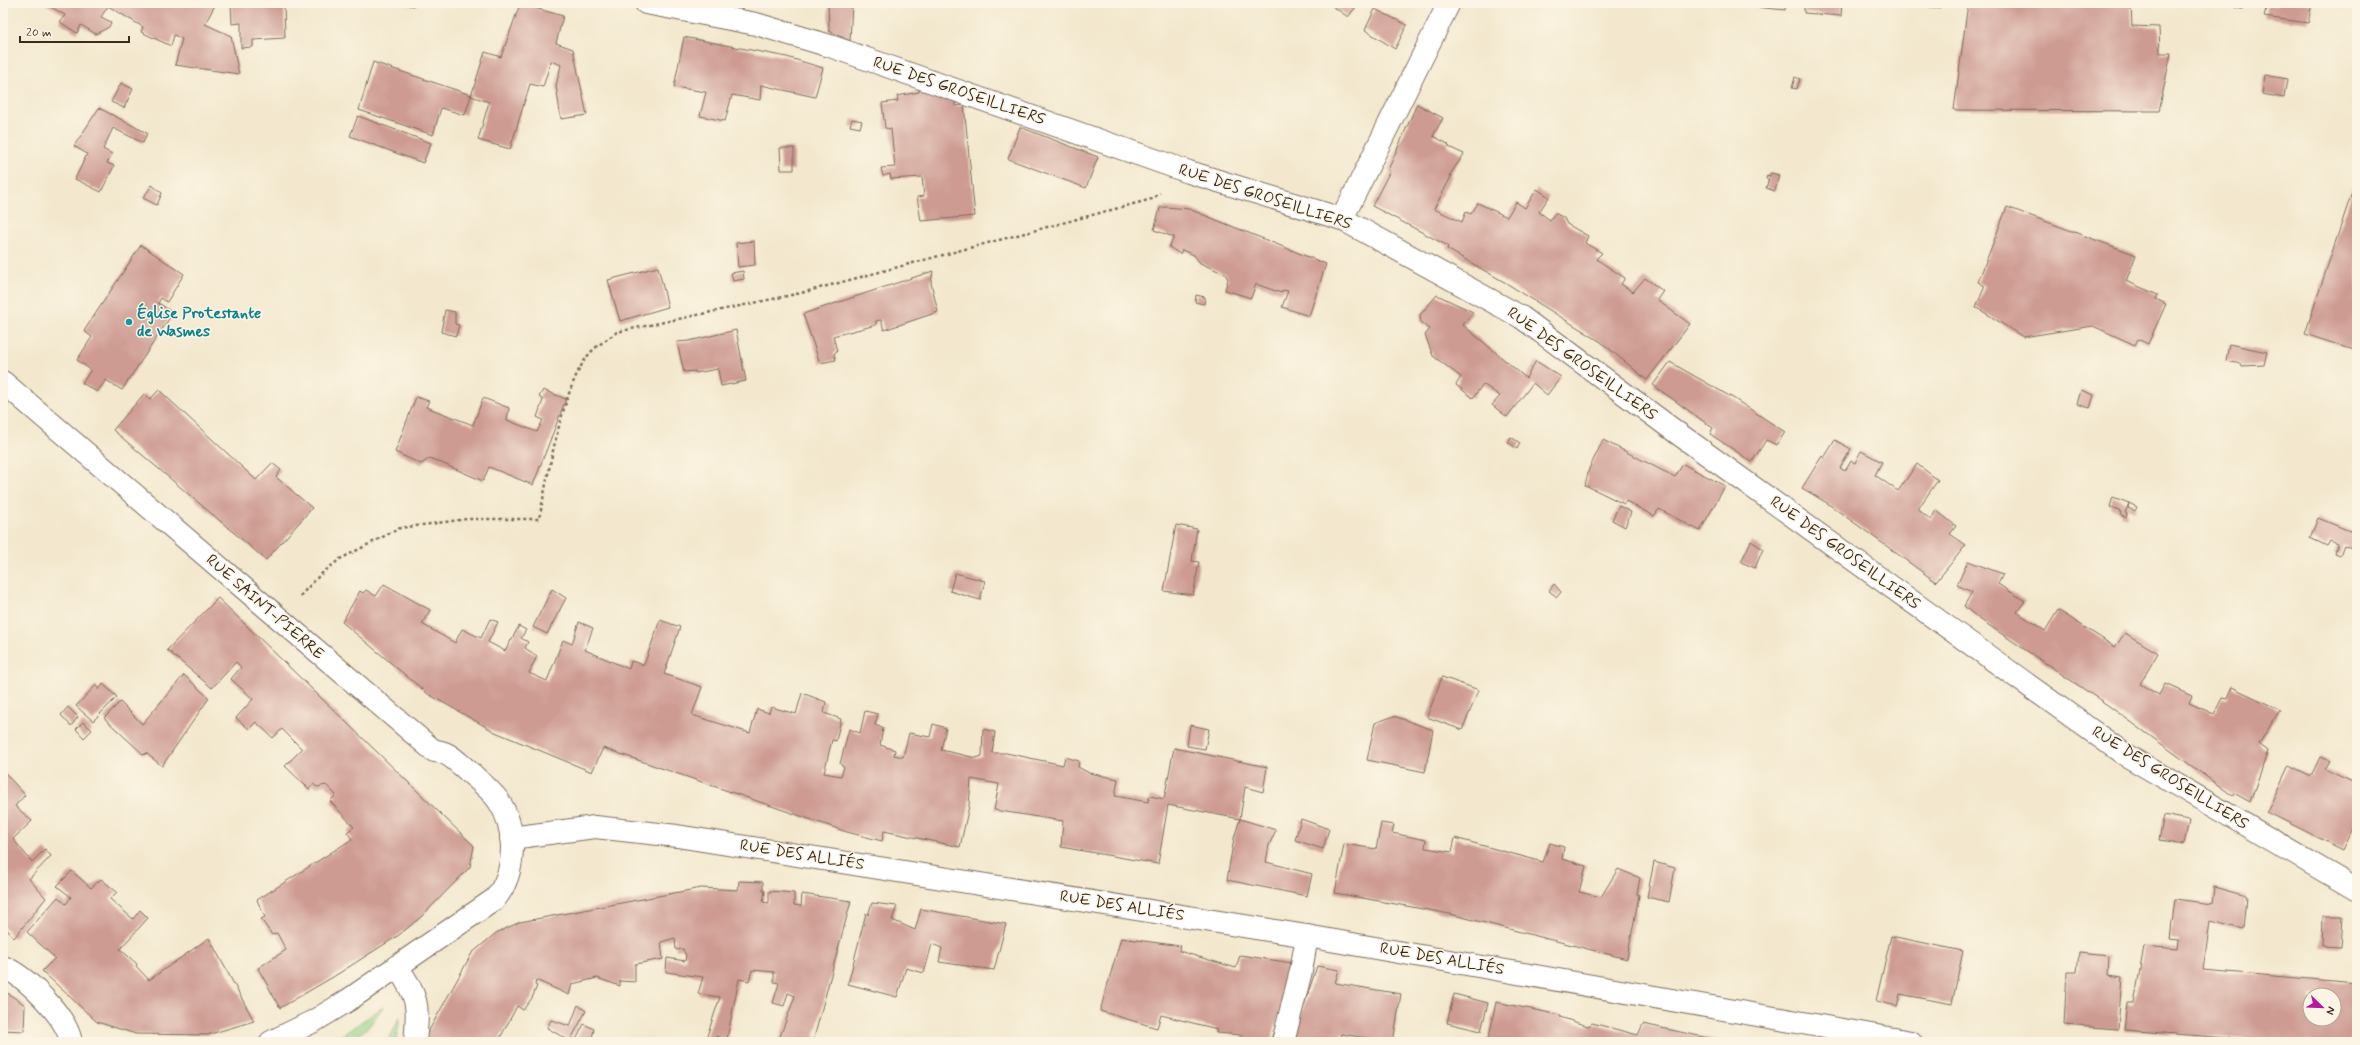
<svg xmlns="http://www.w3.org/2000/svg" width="2360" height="1045" viewBox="0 0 2360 1045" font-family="Mynerve,sans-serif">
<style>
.green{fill:#94d389;stroke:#687e54}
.building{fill:#ce9b93;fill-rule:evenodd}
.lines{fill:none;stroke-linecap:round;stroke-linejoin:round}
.minor-casing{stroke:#7b6c5c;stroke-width:24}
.path{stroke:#7b6c5c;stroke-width:2.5;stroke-dasharray:3 3;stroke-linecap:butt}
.minor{stroke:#fff;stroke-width:22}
.culture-dot{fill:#0f9aa8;stroke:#fcf5e5;stroke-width:1.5}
.labels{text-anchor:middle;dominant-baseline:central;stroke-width:3;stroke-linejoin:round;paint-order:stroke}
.street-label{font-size:16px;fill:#3b2a1e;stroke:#fcf5e5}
.culture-label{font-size:16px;font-weight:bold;fill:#0d838f;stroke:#fcf5e5;text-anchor:start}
</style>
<rect width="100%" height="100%" fill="#fcf5e5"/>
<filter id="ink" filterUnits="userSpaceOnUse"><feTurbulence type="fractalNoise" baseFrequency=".025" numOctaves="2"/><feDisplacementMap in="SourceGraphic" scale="8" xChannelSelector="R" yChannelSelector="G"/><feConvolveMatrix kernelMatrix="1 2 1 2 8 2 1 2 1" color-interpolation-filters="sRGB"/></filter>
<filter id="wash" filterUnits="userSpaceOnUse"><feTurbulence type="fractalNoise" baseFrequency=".012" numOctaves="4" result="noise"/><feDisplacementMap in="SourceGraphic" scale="16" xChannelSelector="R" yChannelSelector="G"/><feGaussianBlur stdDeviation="0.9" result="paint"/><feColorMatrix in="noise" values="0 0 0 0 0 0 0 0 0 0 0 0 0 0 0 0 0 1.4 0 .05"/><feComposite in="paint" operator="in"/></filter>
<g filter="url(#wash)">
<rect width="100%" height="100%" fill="#f3e8ce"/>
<g class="green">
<polygon points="383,1007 370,1025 351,1042 332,1042"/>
<polygon points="400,1017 396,1042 388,1042"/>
</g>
<g id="blocks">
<g class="building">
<polygon points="44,3 216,3 205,24 231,36 239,74 175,65 182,39 174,35 171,46 141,32 143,27 108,6 101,17 111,22 109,27 96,34 81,25 77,33 60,22 65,15"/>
<polygon points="231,3 284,3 285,38 253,40 253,47 241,48 241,23 232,24"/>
<polygon points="400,3 414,3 414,6"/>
<polygon points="828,3 852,3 850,41 829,31"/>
<polygon points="1328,3 1359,3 1348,17"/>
<polygon points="1755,3 1786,3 1785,10 1755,7"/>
<polygon points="1804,3 1842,3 1841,16 1804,13"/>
<polygon points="1927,3 1940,3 1940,8 1926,6"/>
<polygon points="1968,3 2131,3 2132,26 2159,27 2160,53 2171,53 2159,111 1954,110"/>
<polygon points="2237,3 2251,3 2251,6 2245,5 2243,9 2236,8"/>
<polygon points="2279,3 2312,3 2308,23 2264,17 2267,4 2278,6"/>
<polygon points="520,4 563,16 556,43 573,49 587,115 561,119 556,86 561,65 551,61 543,87 530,84 510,149 478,140 489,102 471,96 485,52 501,57"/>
<polygon points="1375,9 1407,25 1395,49 1365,30"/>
<polygon points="684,37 787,57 823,68 815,97 761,85 760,100 732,95 725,121 700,116 706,92 674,87"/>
<polygon points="373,62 471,95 465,115 441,108 433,135 359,110"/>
<polygon points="2265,75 2287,79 2284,98 2262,94"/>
<polygon points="1795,77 1800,79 1797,89 1792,88"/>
<polygon points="121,83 133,89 124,108 111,102"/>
<polygon points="919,89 955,100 955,106 964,105 975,216 921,221 917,197 924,196 922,177 891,179 890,174 883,176 881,168 895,167 891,129 885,128 882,103 898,101 897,96 919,92"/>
<polygon points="1417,104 1443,118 1433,136 1448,144 1449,147 1464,154 1449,176 1452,175 1434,209 1462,222 1466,212 1471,214 1478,203 1507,217 1516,202 1525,208 1537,189 1549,197 1539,212 1550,220 1555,213 1564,218 1567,224 1588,236 1585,243 1602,253 1596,259 1625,278 1621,284 1633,292 1645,278 1663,291 1657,300 1690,324 1647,380 1601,342 1506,283 1447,249 1448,246 1372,206 1390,171 1388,170"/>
<polygon points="99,108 147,133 143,143 113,128 103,149 112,154 107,163 114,166 101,192 75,179 87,154 74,146"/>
<polygon points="358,116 431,143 423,163 350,136"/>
<polygon points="852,119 862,121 860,128 850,126"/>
<polygon points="1020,127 1098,157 1086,188 1008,159"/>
<polygon points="780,148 794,148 794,170 781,170"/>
<polygon points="1770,173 1779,175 1775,191 1766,188 1769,179 1766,179 1767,175 1770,176"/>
<polygon points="2357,177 2357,351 2305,334"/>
<polygon points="152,185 162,193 157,205 143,198"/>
<polygon points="1166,207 1189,209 1326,264 1309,316 1282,307 1288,291 1283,290 1281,293 1256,284 1251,298 1225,290 1228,279 1225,274 1200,263 1194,255 1182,250 1180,254 1169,247 1174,237 1154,230 1160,208"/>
<polygon points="2007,207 2136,255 2126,281 2158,295 2156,299 2166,304 2148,344 2138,339 2135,345 2093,326 2023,337 1976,307 1985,286 1978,282"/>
<polygon points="754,241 755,265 738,267 736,243"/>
<polygon points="141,245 184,274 167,302 161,298 158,303 173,313 122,390 106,380 97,392 82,383 91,370 77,360 92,337 84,331"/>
<polygon points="658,267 668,307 620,321 608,280"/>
<polygon points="743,271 744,279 733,281 731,273"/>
<polygon points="933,271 931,283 938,312 884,330 881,320 876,321 876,325 833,336 837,351 834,354 836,360 820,363 803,314"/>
<polygon points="1196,295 1205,297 1204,304 1195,302"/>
<polygon points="1437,295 1473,312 1463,325 1526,378 1536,361 1561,377 1547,395 1533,383 1507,417 1492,405 1500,396 1483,384 1473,398 1456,385 1461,377 1433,356 1425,335 1430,329 1421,323 1420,315"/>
<polygon points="445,310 455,312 455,324 459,325 456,336 441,332"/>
<polygon points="736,330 746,381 721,386 718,369 696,373 695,371 684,372 677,342 689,341"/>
<polygon points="2229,344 2267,352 2264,365 2242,366 2241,364 2226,361"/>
<polygon points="1670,362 1733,398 1785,432 1777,445 1766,440 1752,462 1710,434 1713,428 1653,385"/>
<polygon points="159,390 256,480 272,463 281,470 276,477 312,508 266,560 113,430 144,394 150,399"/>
<polygon points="543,390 566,399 533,485 489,467 483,481 430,458 421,464 395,452 416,397 429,401 426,407 473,425 483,398 509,408 507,420 537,432 543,420 537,417 543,400 539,397"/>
<polygon points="2081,390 2094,395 2090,408 2077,404"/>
<polygon points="1511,437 1520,443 1517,449 1508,442"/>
<polygon points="1603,440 1675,477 1683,464 1725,486 1700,531 1659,509 1654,516 1626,501 1624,504 1585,485 1589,469"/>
<polygon points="1835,440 1851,449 1840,468 1845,471 1851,461 1855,463 1861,451 1882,462 1875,475 1898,491 1917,464 1938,480 1918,509 1931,520 1936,510 1956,526 1950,534 1966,545 1936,582 1827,503 1802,488 1822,456 1824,458"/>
<polygon points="2113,497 2129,503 2125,513 2127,514 2126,518 2120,515 2121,512 2110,507"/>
<polygon points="2129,503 2137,507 2135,511 2128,508"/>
<polygon points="1619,506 1631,512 1625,527 1612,520"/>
<polygon points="2318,518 2357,534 2354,549 2344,545 2340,555 2335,553 2338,544 2330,541 2327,546 2310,538"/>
<polygon points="1176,525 1197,529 1192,561 1199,562 1193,595 1164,591"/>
<polygon points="1751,541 1763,549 1755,568 1741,562"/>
<polygon points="1968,561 2003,574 1998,584 2025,601 2017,612 2045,631 2058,610 2115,647 2125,633 2158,653 2140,684 2159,695 2165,684 2192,696 2189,703 2214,714 2222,698 2227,699 2232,687 2280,710 2259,744 2268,751 2250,802 2234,793 2233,796 2109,706 1978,618 1964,606 1972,592 1957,585"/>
<polygon points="955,573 985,581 980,600 950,591"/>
<polygon points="384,584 430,610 422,624 455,643 462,629 481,638 490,619 498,622 488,642 505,651 519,626 526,630 521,638 528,642 525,648 537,656 529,673 547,681 563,640 572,644 579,622 593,628 585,650 629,669 631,661 644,665 660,620 680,627 664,674 702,687 692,715 750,733 757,709 769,713 771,707 796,714 802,693 826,702 824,713 841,719 836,741 832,740 824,773 841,776 844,767 840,764 849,729 860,733 865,711 878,714 875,725 883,728 880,745 895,750 894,755 903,757 909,733 930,737 933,724 946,728 941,750 976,758 982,756 983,729 995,732 992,753 1006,753 1063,765 1065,757 1079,761 1078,767 1089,773 1118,779 1115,796 1148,802 1150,796 1164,799 1174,748 1267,767 1263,792 1245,787 1240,819 1168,805 1158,864 1061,847 1063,821 994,810 999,784 971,779 969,806 960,847 884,831 882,841 847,832 603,748 592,772 495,732 428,694 342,622 360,591 363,593 366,590 376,596"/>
<polygon points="1554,584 1561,592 1557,597 1549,591"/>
<polygon points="552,589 566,598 547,634 533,627"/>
<polygon points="218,598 474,846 470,867 422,916 399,935 333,977 280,1008 258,968 286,950 277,933 272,935 261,919 265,917 257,900 343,845 352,839 347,832 354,827 330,801 336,795 326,785 317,787 313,784 309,789 285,766 302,749 282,729 273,738 256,722 249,729 236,718 253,699 231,679 241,667 236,662 212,688 167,650"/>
<polygon points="184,675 209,698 162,766 146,753 144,755 104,718 120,702 142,724"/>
<polygon points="1442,677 1479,690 1462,730 1427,717"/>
<polygon points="103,684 117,697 93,721 76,706 96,685 99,690"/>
<polygon points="68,707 78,717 71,726 61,715"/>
<polygon points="1394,716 1433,730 1425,772 1367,760 1375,723"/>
<polygon points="83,722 92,730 84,738 76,729"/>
<polygon points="1190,725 1209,729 1205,749 1187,746"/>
<polygon points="2320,757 2329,761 2324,769 2357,784 2357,819 2343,850 2267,812 2289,765 2311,776"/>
<polygon points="5,773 25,795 15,806 32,821 13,839 32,862 45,849 51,856 29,879 46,898 14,938 3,925 3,775"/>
<polygon points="2164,815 2189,820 2184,844 2159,840"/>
<polygon points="1240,819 1276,830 1269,845 1266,862 1312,874 1307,896 1227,880 1234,838"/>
<polygon points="1301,819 1329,829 1323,849 1295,840"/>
<polygon points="1381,823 1394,825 1392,833 1426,840 1425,848 1452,852 1455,838 1543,862 1550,843 1564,847 1562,859 1586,866 1579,892 1601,897 1618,869 1640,878 1637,894 1639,895 1627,959 1450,914 1335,893 1344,844 1376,849"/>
<polygon points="1654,862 1675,868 1669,902 1647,897"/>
<polygon points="72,871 91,888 101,879 117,892 110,899 133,919 140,910 148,918 120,949 137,964 136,966 149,980 209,938 254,1021 207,1035 136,1034 97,1022 42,971 55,958 27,932 58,897 66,904 71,897 57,886"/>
<polygon points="739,881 763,882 763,891 765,891 763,902 769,903 769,891 794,893 794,905 801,906 802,894 851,901 814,1038 826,1042 778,1042 795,996 788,993 784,1006 773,1003 779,983 774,982 774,972 752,970 749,981 739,979 727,1039 716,1036 714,1042 705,1042 720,997 698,994 703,977 666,972 667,958 685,961 686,956 683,949 676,950 675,938 661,942 663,959 635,964 635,982 620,981 620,986 597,978 572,984 569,995 536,980 535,985 537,986 532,998 523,1010 517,1006 498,1042 426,1042 427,1034 472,953 496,933 520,922 701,888 738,890"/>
<path d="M2214,887L2246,896L2243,929L2210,921L2203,970L2357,983V1042H2280L2124,1030L2127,1004H2134L2144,946L2178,949L2179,940L2170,939L2175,899L2212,904ZM2310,995H2334V1019H2310Z"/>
<polygon points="872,903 897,906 892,920 915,930 921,909 1006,924 994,970 939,962 942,948 932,944 924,973 906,968 897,997 848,984 866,913 868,915"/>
<polygon points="2323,916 2343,916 2341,947 2322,946"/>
<polygon points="1891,936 1963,951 1952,1004 1900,994 1897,1006 1876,1001"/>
<polygon points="1121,938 1181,946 1179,951 1236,968 1240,955 1292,963 1279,1017 1270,1042 1241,1042 1243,1035 1216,1033 1217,1029 1161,1015 1157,1028 1100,1011"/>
<polygon points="2079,953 2109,956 2108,975 2122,977 2118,1029 2064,1025 2067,972 2077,972"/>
<polygon points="1317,966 1339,970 1335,983 1401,994 1393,1042 1341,1034 1339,1042 1292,1042"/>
<polygon points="3,990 25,1005 24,1031 3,1030"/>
<polygon points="1454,994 1488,1003 1481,1031 1447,1023"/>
<polygon points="1496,1002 1560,1015 1560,1017 1584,1025 1589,1026 1592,1023 1638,1035 1643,1024 1727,1042 1482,1042 1489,1037"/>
<polygon points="578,1005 586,1011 570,1041 547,1028 551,1020 570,1026"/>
<polygon points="584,1024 594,1029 591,1042 575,1042"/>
</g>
</g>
</g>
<g filter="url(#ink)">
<use href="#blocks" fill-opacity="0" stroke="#7b6c5c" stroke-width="1"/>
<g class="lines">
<defs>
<g id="minor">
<polyline points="646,3 756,24 830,46 1189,172 1342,219 1521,317 1676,432 2124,754 2357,890"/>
<polyline points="1342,219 1449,3"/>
<path d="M3,382L434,751C448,751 456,761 467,770C478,780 490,789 498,800C518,829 516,873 495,899L347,1001L314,1021L271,1042"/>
<polyline points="511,838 595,827 677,836 1307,936 1911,1042"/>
<path d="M397,966C418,998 419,1004 415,1042"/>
<path d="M3,967C26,976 67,1017 71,1042"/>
<polyline points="1283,1042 1301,971 1307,936"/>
</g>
</defs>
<use href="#minor" class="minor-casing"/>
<path class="path" d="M300,596L320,575L340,559L400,528L467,519H539C548,477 563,380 592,351C599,344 609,338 617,332L801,293L1152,199L1160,193"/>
<use href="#minor" class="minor"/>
</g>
</g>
<circle class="culture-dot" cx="129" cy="322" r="4"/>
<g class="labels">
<g class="street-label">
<text transform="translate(959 91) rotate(19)">RUE DES GROSEILLIERS</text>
<text transform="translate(1265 197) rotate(18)">RUE DES GROSEILLIERS</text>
<text transform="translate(1582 364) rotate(36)">RUE DES GROSEILLIERS</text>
<text transform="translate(1845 553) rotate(36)">RUE DES GROSEILLIERS</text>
<text transform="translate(265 607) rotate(41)">RUE SAINT-PIERRE</text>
<text transform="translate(2170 778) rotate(32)">RUE DES GROSEILLIERS</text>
<text transform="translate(802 855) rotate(9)">RUE DES ALLIÉS</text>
<text transform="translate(1122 906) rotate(9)">RUE DES ALLIÉS</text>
<text transform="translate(1442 959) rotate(10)">RUE DES ALLIÉS</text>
</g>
<g class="culture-label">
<text x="137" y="313">Église Protestante<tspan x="137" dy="18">de Wasmes</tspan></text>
</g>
</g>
<rect width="2360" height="1045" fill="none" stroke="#fcf5e5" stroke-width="16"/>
<g transform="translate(2322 1007) rotate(113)"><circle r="19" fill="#fcf5e5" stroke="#afa495"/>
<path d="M0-3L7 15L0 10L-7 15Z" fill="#b5179e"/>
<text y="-6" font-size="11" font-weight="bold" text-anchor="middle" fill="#3b2a1e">N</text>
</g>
<path d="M20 36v6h109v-6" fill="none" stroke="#3b2a1e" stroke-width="2"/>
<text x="26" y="36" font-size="12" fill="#3b2a1e" stroke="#fcf5e5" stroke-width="3" paint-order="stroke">20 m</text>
</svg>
